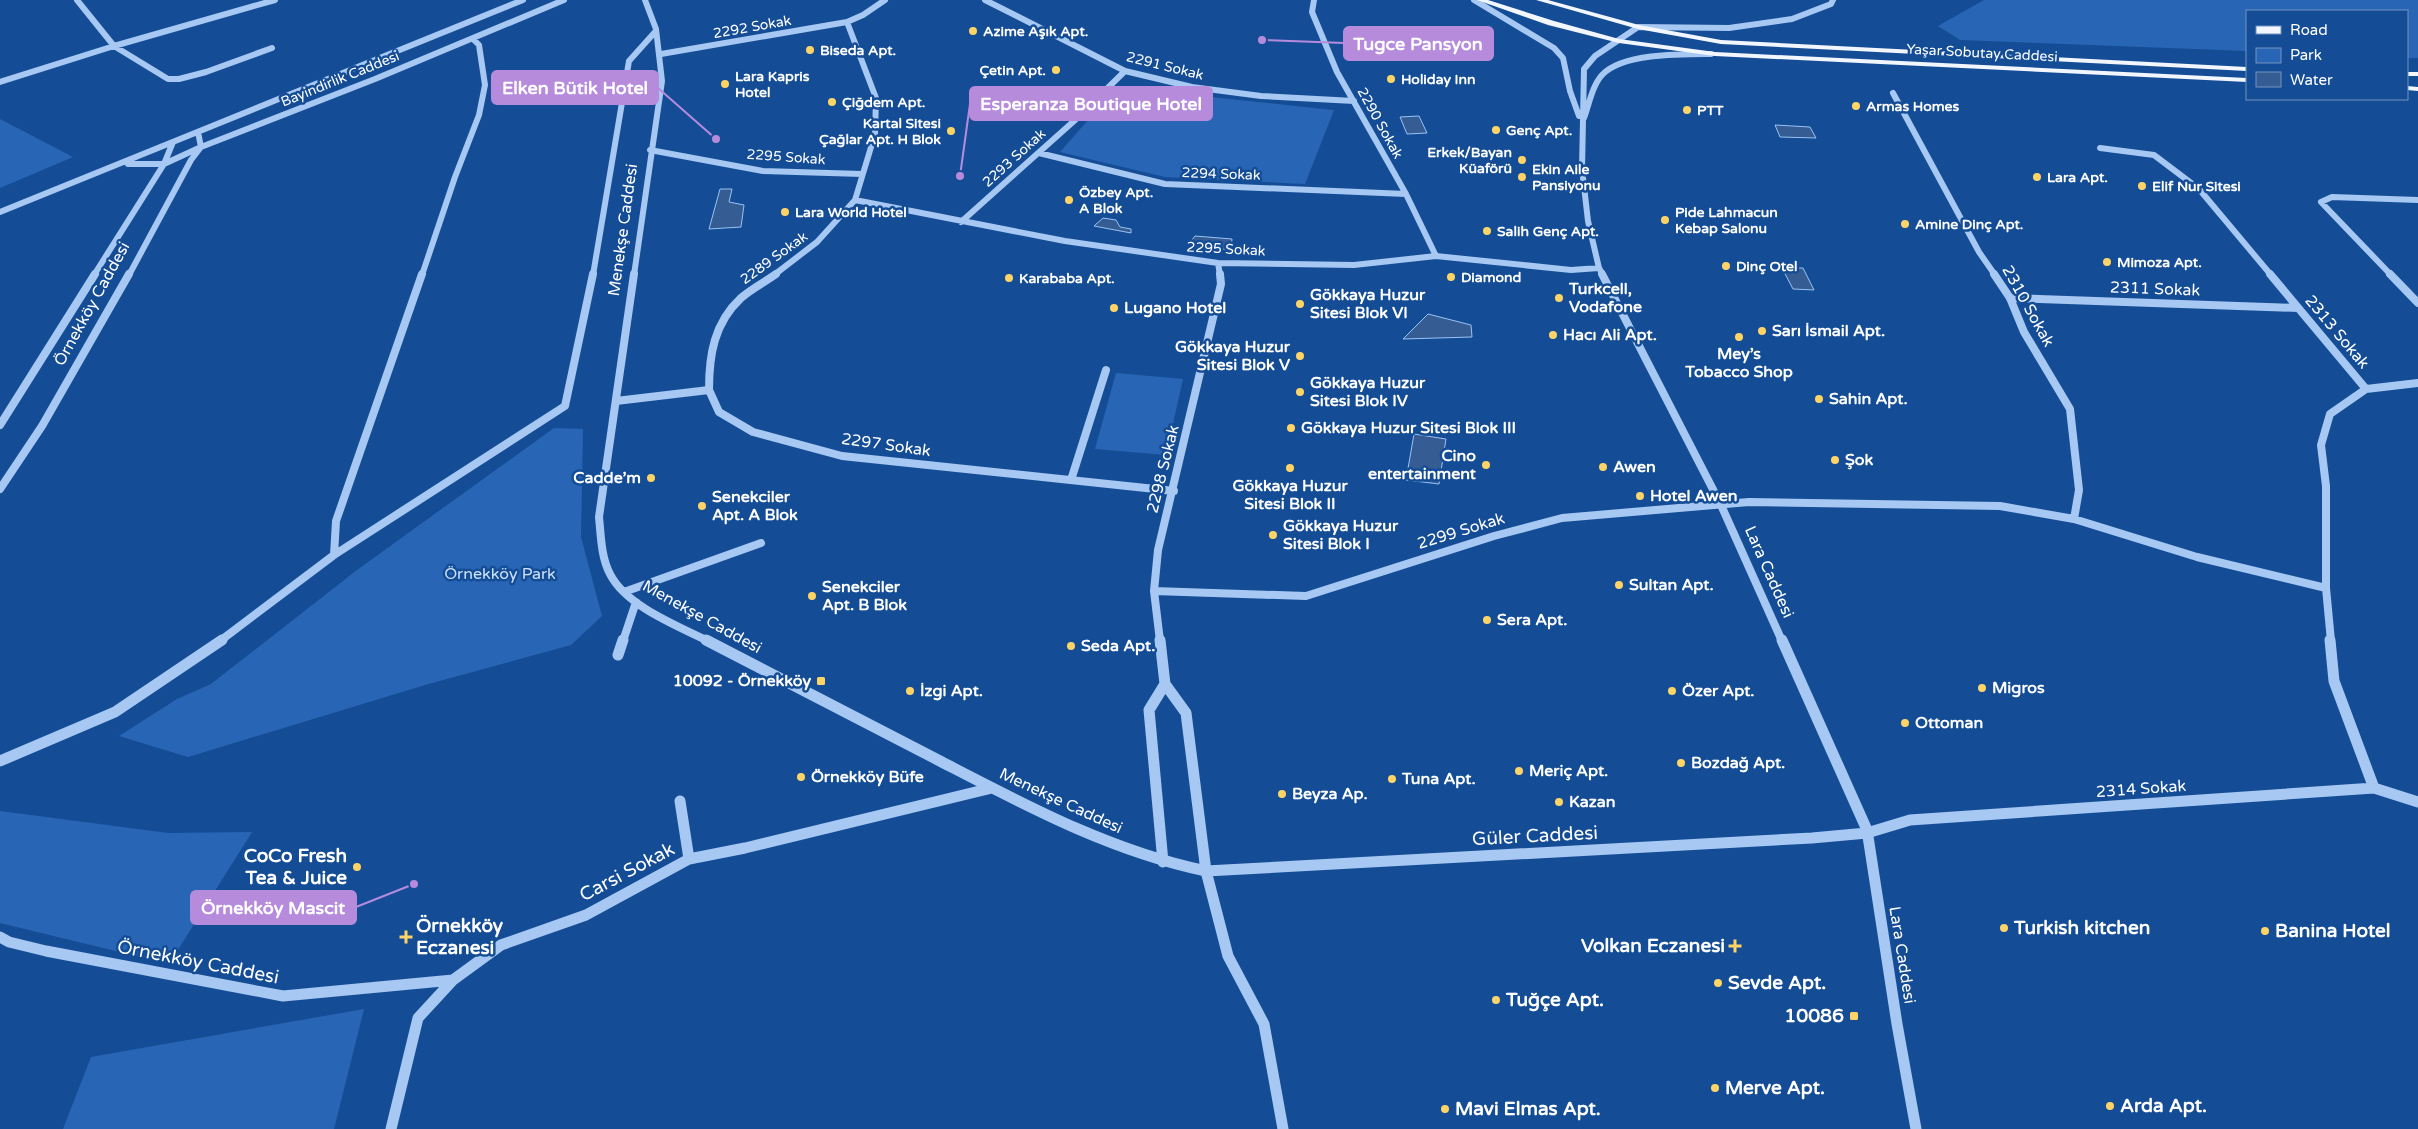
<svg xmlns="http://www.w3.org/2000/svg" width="2418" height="1129" font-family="'Varela Round',sans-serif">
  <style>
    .green { fill: #2866b5 }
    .water { fill: #355d93; stroke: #98c3f5 }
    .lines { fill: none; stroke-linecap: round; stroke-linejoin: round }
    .minor-far2 { stroke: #a6c8f2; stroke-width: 6 }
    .minor-far1 { stroke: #a6c8f2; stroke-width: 8 }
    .minor { stroke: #a6c8f2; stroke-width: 11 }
    .major { fill: #f1f6ff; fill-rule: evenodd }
    .poi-dot { fill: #ffd467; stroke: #144d96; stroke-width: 2 }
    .labels { text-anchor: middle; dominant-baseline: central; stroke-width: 5; stroke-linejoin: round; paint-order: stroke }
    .far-street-label { font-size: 14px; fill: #fff; stroke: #144d96 }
    .far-poi-label { font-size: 14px; font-weight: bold; fill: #fff; stroke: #144d96; text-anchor: start }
    .street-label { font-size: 16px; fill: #fff; stroke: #144d96 }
    .poi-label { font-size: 16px; font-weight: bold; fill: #fff; stroke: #144d96; text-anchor: start }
    .park-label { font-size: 16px; fill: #cde2fc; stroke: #144d96 }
    .near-street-label { font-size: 19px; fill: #fff; stroke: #144d96 }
    .near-poi-label { font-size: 19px; font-weight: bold; fill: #fff; stroke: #144d96; text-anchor: start }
    .leader { fill: none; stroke: #b68bdc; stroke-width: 2 }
    .callout-dot { fill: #b68bdc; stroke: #144d96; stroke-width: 2 }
    .callout { fill: #b68bdc; stroke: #b68bdc; stroke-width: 2 }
    .callout-label { font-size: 18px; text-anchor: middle; font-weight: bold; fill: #fff }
  </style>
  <rect width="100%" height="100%" fill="#144d96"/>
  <path class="green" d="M1984 0H2418V58H2407V11H2247V51L1960 40 1938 26Z
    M1117 87 1333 110H1334L1305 184 1165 177 1060 152Z
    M0 119 73 157 0 188Z
    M1116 373 1183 379 1166 455 1095 449Z
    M554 428 583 429 581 537 602 616 571 645 425 685 188 757 119 736 177 699 211 684 357 570Z
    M0 811 168 833 252 832 169 964 0 923Z
    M364 1009 334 1129H63L91 1057Z"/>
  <path class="water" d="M1419 116 1427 133 1407 134 1400 117Z
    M1775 125 1810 127 1816 138 1780 137Z
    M720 189H732L729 202 744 205 741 227 709 229Z
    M1103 218 1116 220 1120 227 1131 229V233L1094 226Z
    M1195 236 1232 239 1231 250 1188 245Z
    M1782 268H1803L1814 290 1793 289Z
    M1428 314 1471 325 1472 337 1403 339Z
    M1414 434 1446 439 1439 484 1406 480Z"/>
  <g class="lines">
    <path class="minor-far2" d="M77 0 114 46 168 79H179L206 72 272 48
      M985 0 1125 71 1192 87 1261 96 1354 101
      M1314 0 1312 12 1337 72 1406 194 1436 256
      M1474 0 1554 48 1563 58 1570 91 1579 116
      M661 54 847 22
      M0 82 114 46 275 0
      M1893 93 1979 252 1995 275
      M1584 118C1589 105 1592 86 1602 75 1622 53 1683 54 1711 54
      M2100 148 2154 155 2199 189 2271 275
      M650 150 763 171 862 174
      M1039 153 1165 184 1406 194
      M128 164H164L201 147 375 79 564 0
      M855 200 1065 241 1218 263 1354 265 1436 256 1571 270 1599 268
      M0 212 523 0
      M961 222 1074 121 1125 71
      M1218 263 1220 275
      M94 275 164 164 173 142
      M129 275 191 160 201 147 198 132
      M422 275 455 177 479 115 485 85 479 45 473 39
      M593 275 629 61 655 32
      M634 275 662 81 656 29 645 0
      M774 275 817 242 855 200 875 134 876 98 847 22 863 15 885 0
      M1603 275 1599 268 1588 221 1582 169 1584 69 1595 56 1638 27 1729 28 1792 19 1831 4 1833 0
      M2391 275 2321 202 2332 197 2418 200"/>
    <path class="minor-far1" d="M634 274 599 517C601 536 601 557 610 574 626 606 678 626 708 641
      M1602 274 1721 505 1782 641
      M1994 274 2010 298 2024 332 2070 409 2079 490 2074 519
      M2270 274 2366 389
      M2390 274 2418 303
      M2010 298 2298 308
      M709 390C709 355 714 323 741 298 751 289 765 282 776 274
      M616 401 709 390 719 412 753 432 842 456 1174 491
      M0 425 95 274
      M1071 480 1106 370
      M0 489 42 426 129 274
      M334 555 336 521 422 274
      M1154 591 1306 596 1494 536 1562 518 1749 502 2000 506 2074 519 2197 557 2326 588
      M624 592 761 543
      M220 641 334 555 565 406 593 274
      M623 641 636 602
      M1160 641 1154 591 1158 550 1221 284 1220 274
      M2331 641 2326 588V486L2321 445 2330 414 2366 389 2418 383"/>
    <path class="minor" d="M706 640C783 680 860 720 938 760 1025 805 1110 851 1206 871L1812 838 1867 833 1910 820 2374 788 2418 802
      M1160 640 1165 684 1186 713 1206 871 1228 956 1264 1024 1283 1129
      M1782 640 1867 830 1897 1024 1916 1129
      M2330 640 2334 681 2374 788
      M618 655 623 640
      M0 761 115 712 222 640
      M680 801 689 859
      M1163 862 1149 710 1165 684
      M0 937 9 942 46 951 283 996 453 980
      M391 1129 418 1018 453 980 501 945 586 915 689 859 745 848 992 788"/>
    <path class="major" d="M1477 0H1488L1554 21 1619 39 1715 52 2247 78V82L1715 56 1619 43 1548 25Z
      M1536 0H1548L1639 25 1721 40 2247 67V71L1721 44 1638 29Z
      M2407 72H2418V76H2407Z
      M2407 86 2418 87V91L2407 90Z"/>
  </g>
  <g class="poi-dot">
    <circle cx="973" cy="31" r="5"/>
    <circle cx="810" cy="50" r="5"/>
    <circle cx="1056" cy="70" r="5"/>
    <circle cx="1391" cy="79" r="5"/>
    <circle cx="725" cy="84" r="5"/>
    <circle cx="832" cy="102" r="5"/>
    <circle cx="1856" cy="106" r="5"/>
    <circle cx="1687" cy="110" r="5"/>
    <circle cx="1496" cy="130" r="5"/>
    <circle cx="951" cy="131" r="5"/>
    <circle cx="1522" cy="160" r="5"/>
    <circle cx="1522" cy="177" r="5"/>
    <circle cx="2037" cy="177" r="5"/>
    <circle cx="2142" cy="186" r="5"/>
    <circle cx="1069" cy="200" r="5"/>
    <circle cx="785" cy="212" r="5"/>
    <circle cx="1665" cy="220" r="5"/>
    <circle cx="1905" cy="224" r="5"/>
    <circle cx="1487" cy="231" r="5"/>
    <circle cx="2107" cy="262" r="5"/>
    <circle cx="1726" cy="266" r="5"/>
    <circle cx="1451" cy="277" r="5"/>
    <circle cx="1009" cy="278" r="5"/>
    <circle cx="1559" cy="298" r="5"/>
    <circle cx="1300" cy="304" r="5"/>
    <circle cx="1114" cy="308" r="5"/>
    <circle cx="1762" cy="331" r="5"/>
    <circle cx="1553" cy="335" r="5"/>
    <circle cx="1739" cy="337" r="5"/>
    <circle cx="1300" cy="356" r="5"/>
    <circle cx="1300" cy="392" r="5"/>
    <circle cx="1819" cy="399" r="5"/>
    <circle cx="1291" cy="428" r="5"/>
    <circle cx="1835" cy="460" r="5"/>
    <circle cx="1486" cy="465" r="5"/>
    <circle cx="1603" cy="467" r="5"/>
    <circle cx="1290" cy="468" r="5"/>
    <circle cx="651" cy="478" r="5"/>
    <circle cx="1640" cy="496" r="5"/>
    <circle cx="702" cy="506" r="5"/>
    <circle cx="1273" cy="535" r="5"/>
    <circle cx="1619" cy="585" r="5"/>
    <circle cx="812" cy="596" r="5"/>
    <circle cx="1487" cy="620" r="5"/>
    <circle cx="1071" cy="646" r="5"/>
    <rect x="816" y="676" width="10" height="10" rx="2.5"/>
    <circle cx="1982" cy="688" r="5"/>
    <circle cx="910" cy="691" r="5"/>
    <circle cx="1672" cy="691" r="5"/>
    <circle cx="1905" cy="723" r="5"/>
    <circle cx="1681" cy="763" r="5"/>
    <circle cx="1519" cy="771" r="5"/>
    <circle cx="801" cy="777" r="5"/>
    <circle cx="1392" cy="779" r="5"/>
    <circle cx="1282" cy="794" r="5"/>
    <circle cx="1559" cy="802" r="5"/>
    <circle cx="357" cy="867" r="5"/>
    <circle cx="2004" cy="928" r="5"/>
    <circle cx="2265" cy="931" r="5"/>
    <path d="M403.5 929.5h5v5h5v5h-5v5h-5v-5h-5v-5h5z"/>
    <path d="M1732.5 938.5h5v5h5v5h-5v5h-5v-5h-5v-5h5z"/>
    <circle cx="1718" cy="983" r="5"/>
    <circle cx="1496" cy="1000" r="5"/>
    <rect x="1849" y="1011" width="10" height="10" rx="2.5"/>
    <circle cx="1715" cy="1088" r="5"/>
    <circle cx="2110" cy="1106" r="5"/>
    <circle cx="1445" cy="1109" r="5"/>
  </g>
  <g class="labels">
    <g class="far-street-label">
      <text transform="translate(752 27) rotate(-10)">2292 Sokak</text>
      <text transform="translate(1982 53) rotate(3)">Yaşar Sobutay Caddesi</text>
      <text transform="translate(1165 66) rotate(14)">2291 Sokak</text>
      <text transform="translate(340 79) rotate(-22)">Bayindirlik Caddesi</text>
      <text transform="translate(1380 123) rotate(61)">2290 Sokak</text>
      <text transform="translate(786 157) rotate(4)">2295 Sokak</text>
      <text transform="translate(1014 158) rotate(-42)">2293 Sokak</text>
      <text transform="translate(1221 174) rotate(2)">2294 Sokak</text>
      <text transform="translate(1226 249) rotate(3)">2295 Sokak</text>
      <text transform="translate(774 258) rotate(-36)">2289 Sokak</text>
    </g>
    <g class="far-poi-label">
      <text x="983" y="31">Azime Aşık Apt.</text>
      <text x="820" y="50">Biseda Apt.</text>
      <text x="1046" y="70" text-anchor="end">Çetin Apt.</text>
      <text x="735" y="76">Lara Kapris<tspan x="735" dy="16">Hotel</tspan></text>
      <text x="1401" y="79">Holiday Inn</text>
      <text x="842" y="102">Çiğdem Apt.</text>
      <text x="1866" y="106">Armas Homes</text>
      <text x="1697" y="110">PTT</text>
      <text x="941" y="123" text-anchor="end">Kartal Sitesi<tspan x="941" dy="16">Çağlar Apt. H Blok</tspan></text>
      <text x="1506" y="130">Genç Apt.</text>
      <text x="1512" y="152" text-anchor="end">Erkek/Bayan<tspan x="1512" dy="16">Küaförü</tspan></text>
      <text x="1532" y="169">Ekin Aile<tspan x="1532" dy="16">Pansiyonu</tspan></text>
      <text x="2047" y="177">Lara Apt.</text>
      <text x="2152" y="186">Elif Nur Sitesi</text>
      <text x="1079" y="192">Özbey Apt.<tspan x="1079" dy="16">A Blok</tspan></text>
      <text x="795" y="212">Lara World Hotel</text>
      <text x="1675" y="212">Pide Lahmacun<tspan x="1675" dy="16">Kebap Salonu</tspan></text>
      <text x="1915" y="224">Amine Dinç Apt.</text>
      <text x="1497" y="231">Salih Genç Apt.</text>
      <text x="2117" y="262">Mimoza Apt.</text>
      <text x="1736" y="266">Dinç Otel</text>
      <text x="1461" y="277">Diamond</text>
      <text x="1019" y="278">Karababa Apt.</text>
    </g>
    <g class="street-label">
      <text transform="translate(623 230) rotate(-82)">Menekşe Caddesi</text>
      <text transform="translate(2155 289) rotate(2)">2311 Sokak</text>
      <text transform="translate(92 304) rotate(-61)">Örnekköy Caddesi</text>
      <text transform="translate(2028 306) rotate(61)">2310 Sokak</text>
      <text transform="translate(2337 332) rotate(50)">2313 Sokak</text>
      <text transform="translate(886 445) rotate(8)">2297 Sokak</text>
      <text transform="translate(1163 469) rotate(-76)">2298 Sokak</text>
      <text transform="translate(1461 531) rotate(-17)">2299 Sokak</text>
      <text transform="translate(1769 572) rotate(66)">Lara Caddesi</text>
      <text transform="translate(702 617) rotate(29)">Menekşe Caddesi</text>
      <text transform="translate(2141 789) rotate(-4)">2314 Sokak</text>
      <text transform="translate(1061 801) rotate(25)">Menekşe Caddesi</text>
      <text transform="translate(1902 955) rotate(81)">Lara Caddesi</text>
    </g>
    <g class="poi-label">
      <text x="1569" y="289">Turkcell,<tspan x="1569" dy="18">Vodafone</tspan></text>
      <text x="1310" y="295">Gökkaya Huzur<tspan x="1310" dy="18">Sitesi Blok VI</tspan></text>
      <text x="1124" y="308">Lugano Hotel</text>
      <text x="1772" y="331">Sarı İsmail Apt.</text>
      <text x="1563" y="335">Hacı Ali Apt.</text>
      <text x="1290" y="347" text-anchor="end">Gökkaya Huzur<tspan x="1290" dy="18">Sitesi Blok V</tspan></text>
      <text x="1739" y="354" text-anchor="middle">Mey’s<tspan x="1739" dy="18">Tobacco Shop</tspan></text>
      <text x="1310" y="383">Gökkaya Huzur<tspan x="1310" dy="18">Sitesi Blok IV</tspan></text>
      <text x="1829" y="399">Sahin Apt.</text>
      <text x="1301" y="428">Gökkaya Huzur Sitesi Blok III</text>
      <text x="1476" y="456" text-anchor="end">Cino<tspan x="1476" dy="18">entertainment</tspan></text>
      <text x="1845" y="460">Şok</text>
      <text x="1613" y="467">Awen</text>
      <text x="641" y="478" text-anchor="end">Cadde’m</text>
      <text x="1290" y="486" text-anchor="middle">Gökkaya Huzur<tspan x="1290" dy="18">Sitesi Blok II</tspan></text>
      <text x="1650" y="496">Hotel Awen</text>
      <text x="712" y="497">Senekciler<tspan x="712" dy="18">Apt. A Blok</tspan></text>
      <text x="1283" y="526">Gökkaya Huzur<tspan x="1283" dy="18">Sitesi Blok I</tspan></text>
      <text x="1629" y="585">Sultan Apt.</text>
      <text x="822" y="587">Senekciler<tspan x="822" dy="18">Apt. B Blok</tspan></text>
      <text x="1497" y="620">Sera Apt.</text>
      <text x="1081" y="646">Seda Apt.</text>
      <text x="811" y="681" text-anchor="end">10092 - Örnekköy</text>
      <text x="1992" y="688">Migros</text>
      <text x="920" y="691">İzgi Apt.</text>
      <text x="1682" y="691">Özer Apt.</text>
      <text x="1915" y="723">Ottoman</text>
      <text x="1691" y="763">Bozdağ Apt.</text>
      <text x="1529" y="771">Meriç Apt.</text>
      <text x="811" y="777">Örnekköy Büfe</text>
      <text x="1402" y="779">Tuna Apt.</text>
      <text x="1292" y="794">Beyza Ap.</text>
      <text x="1569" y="802">Kazan</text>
    </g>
    <g class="park-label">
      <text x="500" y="574">Örnekköy Park</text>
    </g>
    <g class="near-street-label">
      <text transform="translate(1535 836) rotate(-3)">Güler Caddesi</text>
      <text transform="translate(627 872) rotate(-28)">Carsi Sokak</text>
      <text transform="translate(198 962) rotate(11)">Örnekköy Caddesi</text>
    </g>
    <g class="near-poi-label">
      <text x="347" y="856" text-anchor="end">CoCo Fresh<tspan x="347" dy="22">Tea &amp; Juice</tspan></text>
      <text x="416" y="926">Örnekköy<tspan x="416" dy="22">Eczanesi</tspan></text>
      <text x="2014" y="928">Turkish kitchen</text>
      <text x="2275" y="931">Banina Hotel</text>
      <text x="1725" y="946" text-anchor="end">Volkan Eczanesi</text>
      <text x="1728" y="983">Sevde Apt.</text>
      <text x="1506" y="1000">Tuğçe Apt.</text>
      <text x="1844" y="1016" text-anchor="end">10086</text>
      <text x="1725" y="1088">Merve Apt.</text>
      <text x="2120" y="1106">Arda Apt.</text>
      <text x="1455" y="1109">Mavi Elmas Apt.</text>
    </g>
  </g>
  <path class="leader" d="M1262 40L1344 43M716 139L658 88M960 176L970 104M414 884L356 907"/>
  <g class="callout-dot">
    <circle cx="1262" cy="40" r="5"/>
    <circle cx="716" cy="139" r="5"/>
    <circle cx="960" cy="176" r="5"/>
    <circle cx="414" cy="884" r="5"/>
  </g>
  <g class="callout">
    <rect x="1344" y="27" width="149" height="33" rx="5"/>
    <rect x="492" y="71" width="166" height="33" rx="5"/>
    <rect x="970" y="87" width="242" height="33" rx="5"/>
    <rect x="191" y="891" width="165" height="33" rx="5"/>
  </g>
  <g class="callout-label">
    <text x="1418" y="50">Tugce Pansyon</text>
    <text x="575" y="94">Elken Bütik Hotel</text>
    <text x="1091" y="110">Esperanza Boutique Hotel</text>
    <text x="273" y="914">Örnekköy Mascit</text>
  </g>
  <rect x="2246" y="10" width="162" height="90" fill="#144d96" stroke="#7294c0"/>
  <rect x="2256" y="26" width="25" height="8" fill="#f1f6ff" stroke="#7294c0"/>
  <text x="2290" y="35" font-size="15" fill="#ffffff">Road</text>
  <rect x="2256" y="48" width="25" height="15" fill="#2866b5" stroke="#7294c0"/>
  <text x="2290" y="60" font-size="15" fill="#ffffff">Park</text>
  <rect x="2256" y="72" width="25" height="15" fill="#355d93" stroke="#7294c0"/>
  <text x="2290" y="85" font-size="15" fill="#ffffff">Water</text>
</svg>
